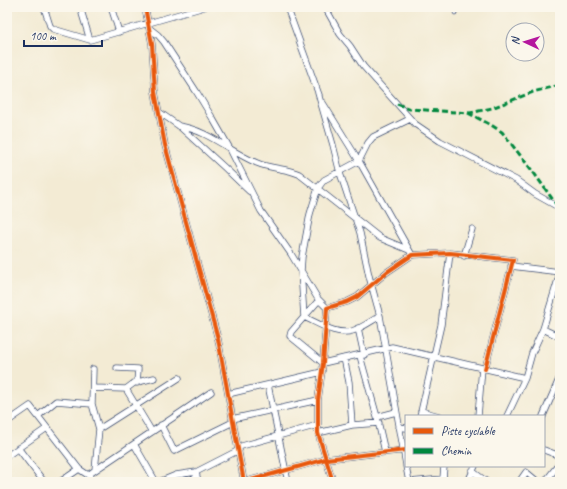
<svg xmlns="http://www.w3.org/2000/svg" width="567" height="489" font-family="Caveat,sans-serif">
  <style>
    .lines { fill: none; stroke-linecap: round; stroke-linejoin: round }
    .lane-casing { stroke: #3b4b70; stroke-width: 4.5 }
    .street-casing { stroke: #3b4b70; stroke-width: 7 }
    .lane { stroke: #fff; stroke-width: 3 }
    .street { stroke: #fff; stroke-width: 5.5 }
    .quiet { stroke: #00873e; stroke-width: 3; stroke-dasharray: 6 3; stroke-linecap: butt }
    .cycleway-casing { stroke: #fbf7ec; stroke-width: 6 }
    .cycleway { stroke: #e8590c; stroke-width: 4 }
  </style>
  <rect width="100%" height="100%" fill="#fbf7ec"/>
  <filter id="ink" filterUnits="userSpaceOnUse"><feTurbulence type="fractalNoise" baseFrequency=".025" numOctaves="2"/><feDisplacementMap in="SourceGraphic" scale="8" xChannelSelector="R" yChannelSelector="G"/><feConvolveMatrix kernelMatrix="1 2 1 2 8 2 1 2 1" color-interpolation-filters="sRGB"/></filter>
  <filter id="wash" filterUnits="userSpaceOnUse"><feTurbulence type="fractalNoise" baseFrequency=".012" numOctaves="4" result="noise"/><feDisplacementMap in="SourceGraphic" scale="16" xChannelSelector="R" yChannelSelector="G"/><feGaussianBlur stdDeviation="0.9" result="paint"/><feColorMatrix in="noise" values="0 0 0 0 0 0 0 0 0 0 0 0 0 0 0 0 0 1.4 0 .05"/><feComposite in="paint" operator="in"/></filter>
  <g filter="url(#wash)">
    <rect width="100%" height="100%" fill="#f3ebd4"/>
  </g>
  <g filter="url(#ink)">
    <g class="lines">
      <g class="lane-casing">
        <path id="lane" d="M455 13 457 7"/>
      </g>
      <g class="street-casing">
        <path id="street" d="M44 7 50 26 53 29 90 40 204 7
          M80 7 90 40
          M111 7 119 32
          M145 7 152 44 155 92 165 145 218 339 244 482 326 459 406 450
          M287 7 319 95
          M325 7 340 34 350 46 363 66 415 124 440 141 516 180 535 194 560 208
          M149 28 158 35 164 42 196 91 213 119 229 147 261 211 291 254 318 299 327 308
          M318 93 333 145 340 173 360 233 369 276 380 316 406 465
          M323 103 359 161 412 255
          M159 112 179 126 225 168 249 191
          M179 126C208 130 230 152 257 163 271 169 286 168 299 174L380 238 409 250
          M464 256 472 229
          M511 266 560 272
          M319 300 291 332 290 336 323 363 392 347 525 378
          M380 316C371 321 362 328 352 331 337 336 318 323 304 317L301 271 302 257 310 214 318 188 324 180 359 161 368 143 373 137 410 119
          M358 328 364 355
          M543 329 560 337
          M360 356 377 417 385 452
          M344 358 349 382 352 425
          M117 368 138 369 137 383
          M93 369 92 404 99 429 95 470
          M268 385 288 482
          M93 388 126 389 134 383 154 378
          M126 389 152 432
          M228 394 322 372
          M421 411 439 416
          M38 416 56 401 92 404
          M420 416 441 325 450 253
          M478 416 482 368
          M507 416 525 378 532 353 543 329 560 273
          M543 416 560 377
          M377 417 396 412
          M232 419 318 400
          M7 422 30 406 79 469 88 475 94 482
          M161 425 174 451 233 422
          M399 427 406 428
          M99 429 179 378
          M318 433 352 425 379 423
          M134 444 156 482
          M238 447 318 425
          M18 448 44 482
          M544 450 560 456
          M7 456 47 428
          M406 466 409 482 443 479 444 466
          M472 471 487 482
          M196 472 198 482
          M88 475 211 392
          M60 482 79 469
          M159 482 176 475 196 472 239 450
          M189 482 197 477
          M333 482 318 433V400L323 363 327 308 347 302 357 297 387 272 412 255 450 253 513 260 485 369
          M468 482 475 466
          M519 482 526 472 538 482
          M545 482 559 464 560 460"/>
      </g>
      <use href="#lane" class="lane"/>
      <use href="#street" class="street"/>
      <path class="quiet" d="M397 104 410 109 470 113 492 108 533 92 560 85
        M468 113 491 125 502 132 534 173 558 207"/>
      <g class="cycleway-casing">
        <path id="cycleway" d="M145 7 152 44 155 92 165 145 218 339 244 482 326 459 406 450
          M333 482 318 433V400L323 363 327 308 347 302 357 297 387 272 412 255 450 253 513 260 485 369"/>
      </g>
      <use href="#cycleway" class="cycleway"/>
    </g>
  </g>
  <rect width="567" height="489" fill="none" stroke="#fbf7ec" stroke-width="24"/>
  <rect x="405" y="415" width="140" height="52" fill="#fbf7ec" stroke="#a1a7b3"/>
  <rect x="413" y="428" width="20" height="6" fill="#e8590c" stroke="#a1a7b3"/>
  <text x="441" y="435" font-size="12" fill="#1b2f5e">Piste cyclable</text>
  <rect x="413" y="448" width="20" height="6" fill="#00873e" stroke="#a1a7b3"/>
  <text x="441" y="455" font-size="12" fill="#1b2f5e">Chemin</text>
  <g transform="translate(525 42) rotate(274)"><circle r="19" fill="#fbf7ec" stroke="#a1a7b3"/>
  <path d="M0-3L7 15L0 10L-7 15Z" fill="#b5179e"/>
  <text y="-6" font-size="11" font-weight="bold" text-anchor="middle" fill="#1b2f5e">N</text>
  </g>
  <path d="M24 40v6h78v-6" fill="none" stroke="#1b2f5e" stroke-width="2"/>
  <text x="30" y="40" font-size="12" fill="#1b2f5e" stroke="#fbf7ec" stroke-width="3" paint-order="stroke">100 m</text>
</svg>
